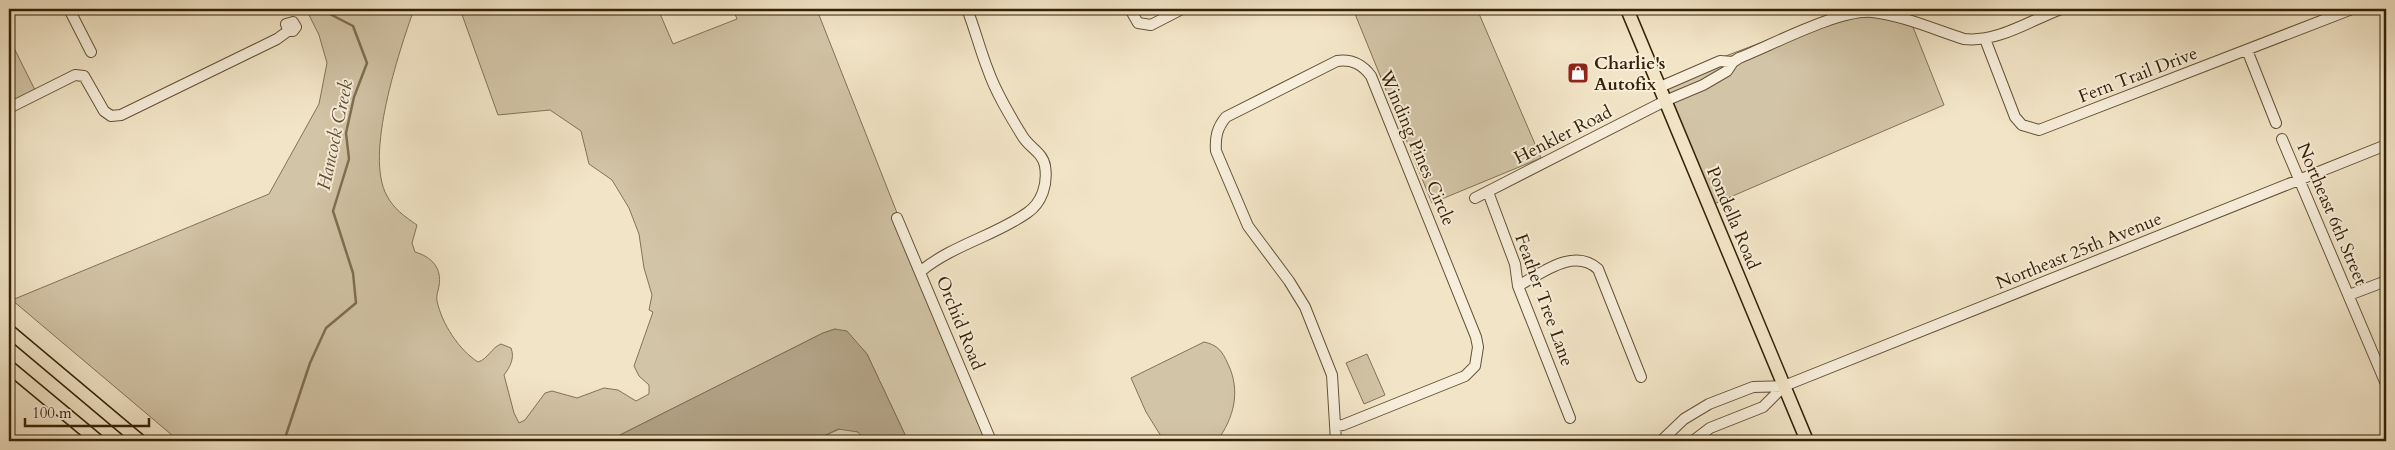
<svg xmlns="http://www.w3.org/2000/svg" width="2395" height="450" font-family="Cardo,serif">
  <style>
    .green { fill: #d2c4a6; stroke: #847256 }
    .water { fill: #b2a285; stroke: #806e52 }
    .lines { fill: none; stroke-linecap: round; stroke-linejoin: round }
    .stream { stroke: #806e52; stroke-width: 2.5 }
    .minor-casing { stroke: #645236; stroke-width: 12 }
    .major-casing { stroke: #352105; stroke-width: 15 }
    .minor { stroke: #f7eedb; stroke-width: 10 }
    .major { stroke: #f2e5c7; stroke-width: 12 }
    .labels { text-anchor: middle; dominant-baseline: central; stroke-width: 4; stroke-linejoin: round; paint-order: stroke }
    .poi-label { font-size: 18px; font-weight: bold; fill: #352105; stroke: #f7eedb; text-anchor: start }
    .street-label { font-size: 18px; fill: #352105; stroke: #f7eedb }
    .water-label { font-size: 19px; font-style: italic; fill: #614e32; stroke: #f7eedb }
  </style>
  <rect width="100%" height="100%" fill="#f2e5c7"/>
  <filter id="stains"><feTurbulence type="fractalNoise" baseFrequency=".004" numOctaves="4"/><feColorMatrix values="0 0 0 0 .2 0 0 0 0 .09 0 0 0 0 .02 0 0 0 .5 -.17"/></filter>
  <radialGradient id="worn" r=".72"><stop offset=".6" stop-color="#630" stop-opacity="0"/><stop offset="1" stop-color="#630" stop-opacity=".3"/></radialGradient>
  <path class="green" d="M306 9H414C399 52 364 155 387 196 394 209 404 216 417 225L412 243 415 252C432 257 442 268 439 286 438 292 436 295 437 301 442 324 459 350 478 362 488 359 491 348 501 344L511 348C515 358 510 367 504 375L514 413 519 423 525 420 545 393 552 391 577 398 604 388 618 390 636 401 649 394V385L639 376 634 366 653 312 649 310 652 295 644 268 639 234 629 208 612 180 589 164 581 131 550 110 498 115 460 9H658L673 44 737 19 733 9H827L819 15 901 223 993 441H908L867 354 860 346 835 329 823 333 608 441H179L12 300 269 194 319 104 327 63 319 35Z
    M1353 9H1477L1541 158 1432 203Z
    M1854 10 1911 22 1944 105 1714 204 1662 80 1813 23Z
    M9 38 35 90 9 103Z
    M1204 342C1218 345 1222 351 1228 364 1241 391 1234 418 1217 441H1164L1146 412 1131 378Z
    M1367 354 1385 395 1364 404 1346 363Z
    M842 428 859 432 864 441H813Z"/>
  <path class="water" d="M835 329 847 331 867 354 908 441H864L858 432 838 429 813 441H608L823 333Z"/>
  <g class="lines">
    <path class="stream" d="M284 441 310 363 326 328 356 303 353 273 333 211 349 159 346 133 354 97 367 63 353 26 324 11V9"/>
    <g class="minor-casing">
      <path id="minor" d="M69 9 91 52
        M1130 9 1138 23 1151 25 1182 9
        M1985 39 2015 117 2022 125 2039 130 2352 9
        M2247 50 2276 123
        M1660 87 1720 61 1733 62
        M9 108 75 75 84 76 104 111 111 116 121 115 277 39 288 31H293L296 27 293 22 286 24 288 31
        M2282 139 2386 384
        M1488 192 1515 264 1518 286 1570 418
        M1475 198 1665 101 1703 85 1727 71 1733 62 1739 58C1772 45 1839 9 1872 12 1901 15 1936 30 1964 39 1997 43 2031 20 2061 9
        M897 218 991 441
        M921 271C953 245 994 236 1027 213 1042 203 1048 184 1045 166 1043 153 1030 148 1023 137 1010 116 996 93 988 70 980 50 975 29 967 9
        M1518 286C1542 273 1574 247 1598 269L1641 377
        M2349 295 2386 281
        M1335 426 1343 425 1465 376 1475 366 1478 347 1476 337 1371 76C1362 64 1352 59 1337 61L1226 117C1217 128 1215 137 1216 151L1248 226 1289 281 1305 307 1332 375 1336 441
        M1661 441 1684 419 1709 404 1753 387 1784 386 2386 145
        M1693 441 1710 428 1763 407 1784 386"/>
    </g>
    <g class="major-casing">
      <path id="major" d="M1627 9 1807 441
        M9 331 140 441
        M9 367 98 441"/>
    </g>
    <use href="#minor" class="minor"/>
    <use href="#major" class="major"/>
  </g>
  <defs>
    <g id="shop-square" transform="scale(1.125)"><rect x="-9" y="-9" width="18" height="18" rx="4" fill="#8f2418" stroke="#f7eedb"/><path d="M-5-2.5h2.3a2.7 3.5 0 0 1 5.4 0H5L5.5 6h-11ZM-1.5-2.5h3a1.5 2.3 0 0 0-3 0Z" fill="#fff"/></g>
  </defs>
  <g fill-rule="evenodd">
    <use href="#shop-square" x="1578" y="73"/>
  </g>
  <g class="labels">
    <g class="poi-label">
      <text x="1594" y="63">Charlie's<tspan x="1594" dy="21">Autofix</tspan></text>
    </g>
    <g class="street-label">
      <text transform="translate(2138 75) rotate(-21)">Fern Trail Drive</text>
      <text transform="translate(1563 135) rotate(-27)">Henkler Road</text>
      <text transform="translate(1417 148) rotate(67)">Winding Pines Circle</text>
      <text transform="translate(2332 214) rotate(67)">Northeast 6th Street</text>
      <text transform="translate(1733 218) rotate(67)">Pondella Road</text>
      <text transform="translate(2079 251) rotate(-22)">Northeast 25th Avenue</text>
      <text transform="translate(1544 300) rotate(70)">Feather Tree Lane</text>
      <text transform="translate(960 323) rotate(68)">Orchid Road</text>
    </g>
    <g class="water-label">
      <text transform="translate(335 135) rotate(-78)">Hancock Creek</text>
    </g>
  </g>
  <rect width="2395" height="450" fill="none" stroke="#f2e5c7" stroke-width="30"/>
  <rect x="10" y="10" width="2375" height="430" fill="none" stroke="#352105" stroke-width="2.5"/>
  <rect x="15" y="15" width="2365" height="420" fill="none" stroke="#352105"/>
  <path d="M25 418v8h124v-8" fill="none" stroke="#352105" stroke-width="2.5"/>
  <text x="32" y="418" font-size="15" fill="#352105" stroke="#f7eedb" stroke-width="4" paint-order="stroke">100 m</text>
  <rect width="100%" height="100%" filter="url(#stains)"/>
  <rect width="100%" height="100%" fill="url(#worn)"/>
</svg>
